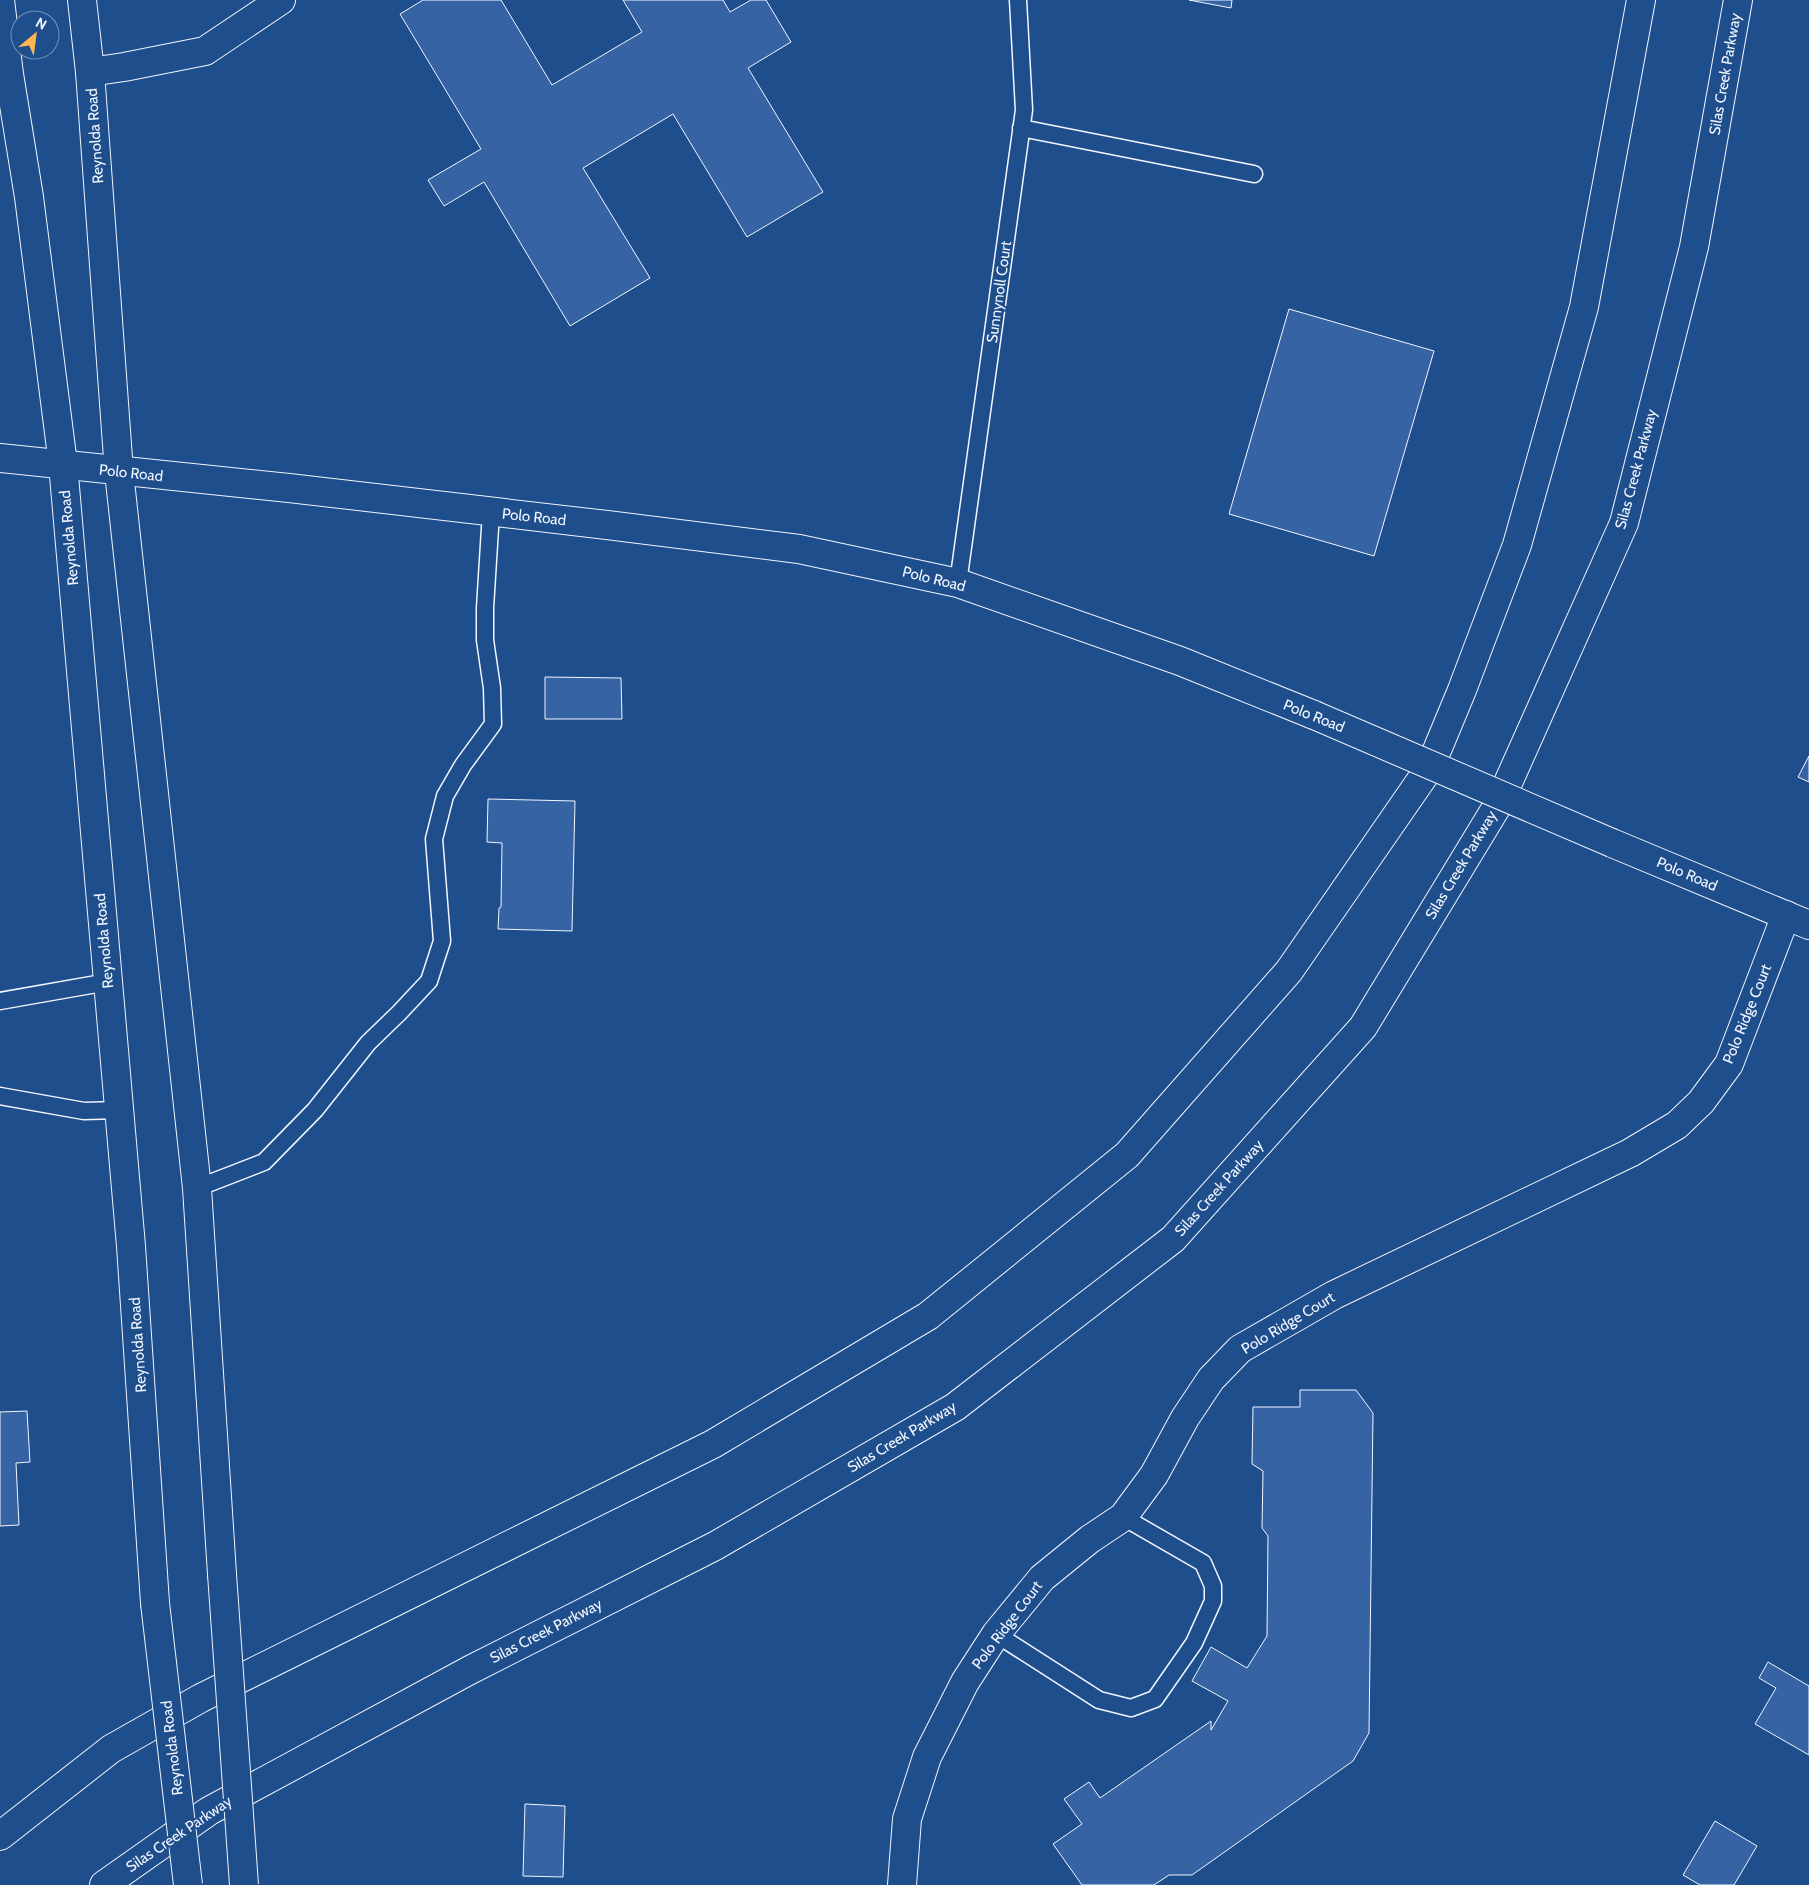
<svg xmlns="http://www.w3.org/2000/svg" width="1809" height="1885" font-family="Cabin,sans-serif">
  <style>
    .building { fill: #3563a3; stroke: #f2f6ff }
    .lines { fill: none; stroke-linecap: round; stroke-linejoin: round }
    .lane-casing { stroke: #f2f6ff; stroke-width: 19 }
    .street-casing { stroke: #f2f6ff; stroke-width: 30 }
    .secondary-casing { stroke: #f2f6ff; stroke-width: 30 }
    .primary-casing { stroke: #f2f6ff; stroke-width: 30 }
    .lane { stroke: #1f4e8c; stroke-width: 16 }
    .street { stroke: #1f4e8c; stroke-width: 28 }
    .secondary { stroke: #1f4e8c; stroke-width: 28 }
    .primary { stroke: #1f4e8c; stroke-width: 28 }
    .secondary-bridge-casing { stroke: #f2f6ff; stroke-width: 30; stroke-linecap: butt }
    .primary-bridge-casing { stroke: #f2f6ff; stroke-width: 30; stroke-linecap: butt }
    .secondary-bridge { stroke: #1f4e8c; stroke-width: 28 }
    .primary-bridge { stroke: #1f4e8c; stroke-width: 28 }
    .labels { text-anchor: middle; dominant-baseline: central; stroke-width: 4; stroke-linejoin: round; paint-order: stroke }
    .street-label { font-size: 15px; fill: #f2f6ff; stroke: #1f4e8c }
  </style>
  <rect width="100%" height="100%" fill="#1f4e8c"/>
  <path class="building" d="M423 0H501L552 85 642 32 623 0H723L730 12 751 0H766L791 42 748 68 823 192 747 237 673 114 583 168 650 278 570 326 484 182 444 206 428 180 481 149 400 14Z
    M1189 0H1232L1231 8Z
    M1289 309 1434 351 1374 556 1229 514Z
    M545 677 621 678 622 719H545Z
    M1809 756V782L1798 777Z
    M488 799 575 801 572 931 498 929 499 908 501 907 502 843 487 842Z
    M1300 1390H1356L1373 1413 1369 1733 1353 1761 1192 1875H1169L1154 1885H1082L1053 1844 1082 1824 1064 1799 1089 1782 1100 1798 1211 1721V1730L1228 1701 1192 1681 1211 1647 1247 1668 1267 1636 1268 1536 1262 1528 1263 1471 1252 1464 1253 1407H1300Z
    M27 1411 30 1462 16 1463 19 1525 0 1526V1412Z
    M1768 1662 1809 1686V1755L1755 1724 1776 1688 1759 1678Z
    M525 1804 565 1806 563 1877 523 1876Z
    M1715 1821 1757 1846 1734 1885H1700L1683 1875Z"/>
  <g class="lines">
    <g class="lane-casing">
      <path id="lane" d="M1021 128 1254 174
        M958 583 1024 110 1018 0
        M0 1001 108 982
        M0 1096 84 1111 119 1110
        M197 1188 264 1162 315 1110 368 1043 399 1013 429 981 442 941 434 839 445 796 463 765 493 724 492 688 485 640V608L491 512
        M996 1634 1099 1700 1131 1708 1155 1699 1194 1643 1213 1601V1586L1203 1563 1123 1517"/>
    </g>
    <g class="street-casing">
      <path id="street" d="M90 72 124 67 205 51 281 0
        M902 1885 907 1819 927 1757 965 1682 996 1634 1042 1578 1090 1539 1123 1517 1154 1475 1185 1418 1211 1379 1240 1349 1334 1295 1630 1153 1677 1125 1701 1102 1729 1064 1786 915"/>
    </g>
    <g class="secondary-casing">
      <path id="secondary" d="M0 458 289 488 607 525 799 549 958 583 1180 661 1314 715
        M1612 843 1809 925"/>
    </g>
    <g class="primary-casing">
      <path id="primary" d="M0 0 9 74 29 197 63 464 131 1246 155 1603
        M82 0 90 72 119 472 197 1188 222 1574
        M0 1836 111 1749 201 1698 713 1444 928 1316 1127 1155 1289 971 1430 767 1462 690 1517 545 1584 307 1641 0
        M104 1885 209 1811 470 1670 715 1546 955 1407 1173 1239 1363 1027 1499 803 1624 523 1694 247 1738 0"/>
    </g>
    <use href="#lane" class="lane"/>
    <use href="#street" class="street"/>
    <use href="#secondary" class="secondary"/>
    <use href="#primary" class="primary"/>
    <g class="secondary-bridge-casing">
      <path id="secondary-bridge" d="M1314 715 1612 843"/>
    </g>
    <g class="primary-bridge-casing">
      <path id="primary-bridge" d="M222 1574 244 1885
        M155 1603 188 1885"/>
    </g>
    <use href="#secondary-bridge" class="secondary-bridge"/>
    <use href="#primary-bridge" class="primary-bridge"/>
  </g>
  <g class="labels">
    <g class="street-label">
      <text transform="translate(1725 74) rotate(-80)">Silas Creek Parkway</text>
      <text transform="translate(95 136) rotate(-94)">Reynolda Road</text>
      <text transform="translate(999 292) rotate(-82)">Sunnynoll Court</text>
      <text transform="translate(1636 469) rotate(-75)">Silas Creek Parkway</text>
      <text transform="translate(131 473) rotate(6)">Polo Road</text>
      <text transform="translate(534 517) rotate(6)">Polo Road</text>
      <text transform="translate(69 538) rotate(-95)">Reynolda Road</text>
      <text transform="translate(934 579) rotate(14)">Polo Road</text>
      <text transform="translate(1314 716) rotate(22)">Polo Road</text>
      <text transform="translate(1461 865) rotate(-59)">Silas Creek Parkway</text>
      <text transform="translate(1687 874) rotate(23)">Polo Road</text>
      <text transform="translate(104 941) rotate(-95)">Reynolda Road</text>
      <text transform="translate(1747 1014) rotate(-68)">Polo Ridge Court</text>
      <text transform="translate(1219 1188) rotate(-48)">Silas Creek Parkway</text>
      <text transform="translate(1288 1323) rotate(-31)">Polo Ridge Court</text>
      <text transform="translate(138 1345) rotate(-94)">Reynolda Road</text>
      <text transform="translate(902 1437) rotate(-31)">Silas Creek Parkway</text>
      <text transform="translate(1007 1625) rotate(-53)">Polo Ridge Court</text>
      <text transform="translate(546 1631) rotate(-27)">Silas Creek Parkway</text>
      <text transform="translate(172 1748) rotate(-97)">Reynolda Road</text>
      <text transform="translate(179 1834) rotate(-34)">Silas Creek Parkway</text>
    </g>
  </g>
  <g transform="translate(35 35) rotate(29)"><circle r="24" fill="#1f4e8c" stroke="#7391ba"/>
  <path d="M0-4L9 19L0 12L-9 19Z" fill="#ffb74d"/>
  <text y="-8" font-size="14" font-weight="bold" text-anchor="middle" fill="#f2f6ff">N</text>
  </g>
</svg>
